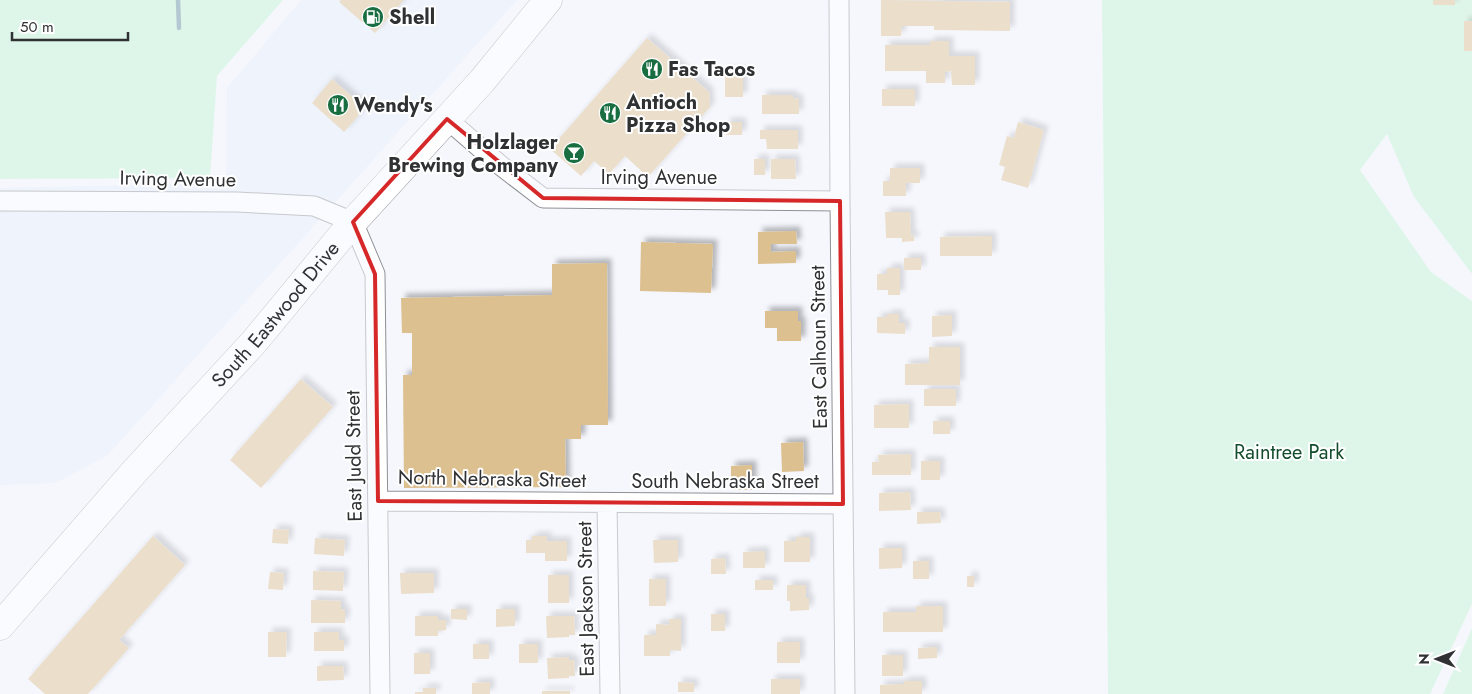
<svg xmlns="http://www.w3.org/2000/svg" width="1472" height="694" font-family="Jost,sans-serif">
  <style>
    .built { fill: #e6edf9 }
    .green { fill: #c2f4d0 }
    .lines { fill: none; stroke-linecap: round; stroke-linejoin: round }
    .stream { stroke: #62909d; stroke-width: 4.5 }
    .building { fill: #ddc090; filter: url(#shadow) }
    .street-casing { stroke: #8e9095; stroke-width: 21 }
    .primary-casing { stroke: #8e9095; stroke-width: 29 }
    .street { stroke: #fff; stroke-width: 19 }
    .primary { stroke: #fff; stroke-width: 28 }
    .marked { fill: none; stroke: #d62828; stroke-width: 4; stroke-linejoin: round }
    .labels { text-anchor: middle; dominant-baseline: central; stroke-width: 4; stroke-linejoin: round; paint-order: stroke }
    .poi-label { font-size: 20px; font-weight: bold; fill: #303133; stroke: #fff; text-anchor: start }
    .street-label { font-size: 20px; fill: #303133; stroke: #fff }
    .park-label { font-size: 20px; fill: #134c2b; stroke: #fff }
  </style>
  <defs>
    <filter id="shadow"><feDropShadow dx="4.5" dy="-4.5" stdDeviation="2.5" flood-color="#0004"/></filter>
  </defs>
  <rect width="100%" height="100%" fill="#f5f7fd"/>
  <path class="built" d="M301 0H517L108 455 56 483 0 485V188L226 183 227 88Z"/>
  <path class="green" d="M0 0H283L217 76 210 178 0 179Z
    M1102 0H1472V274L1414 197 1387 134 1360 170 1431 272 1472 301V604L1430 694H1108Z
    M1472 628V694H1443Z"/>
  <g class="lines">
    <path class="stream" d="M178 0 179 28"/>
  </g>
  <path class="building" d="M341 0H404L375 33 339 2Z
    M881 0 1010 2V31L934 30V26H902L901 36H881Z
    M1433 0H1455V5H1433Z
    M1464 21H1472V51H1464Z
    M647 38 709 92 710 107 648 177 625 156 609 174 594 161 581 176 550 149Z
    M930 41H949V56H975V85H952L951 71 945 72V83H926V71H885V45H930Z
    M725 71H743V97H725Z
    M332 79 365 108 344 132 312 103Z
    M882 89H915V106H882Z
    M762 95H793V98L799 99V114H762Z
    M726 122H742V135H726Z
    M1018 122 1044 130 1028 188 1001 180 1005 167 999 165 1007 136 1014 138Z
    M760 130H798V149H767L766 139H760Z
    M754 159H765V175H754Z
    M771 159H795L796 179H771Z
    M890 168H920V183H906V196H883V181H890Z
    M885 212H910L911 236 914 235V241L902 242V238H886Z
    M796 231 797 244H771V252L796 251V263L758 264V232Z
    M992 236V256H940V237Z
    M641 242 713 244 711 293 640 291Z
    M904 258H921V270H904Z
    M607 263 608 425H581V439H565L566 487 404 488 403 375H412V333H402L401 298 552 295V264Z
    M887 268H900V295H888V290H877V274H887Z
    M765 311H798V321H801V341H777V328H765Z
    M887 314H899V323H905V334L877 333V317H887Z
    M952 315V336L932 337V316Z
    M929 347H960V385H905V364L929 363Z
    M301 379 333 407 261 488 230 460Z
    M924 389H956V406H924Z
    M909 404V428H874V405Z
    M933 421H950V434H933Z
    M803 442 804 471 782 472 781 443Z
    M911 454V475H872V462H879L878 455Z
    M921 461H940V480H921Z
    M752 465V490H731V466Z
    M910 492 911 510 879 511V493Z
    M917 512H940L941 523 917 524Z
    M273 529 289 530 288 544 272 543Z
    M153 536 185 565 119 640 129 648 88 694H45L28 679Z
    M532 536H547V541H567V561H545V553H526V540H532Z
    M796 537H810V562H784V541H796Z
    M315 538 345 540 344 556 314 554Z
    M653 540H678V562L654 563Z
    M879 548H902V568L879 569Z
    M765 551V568H743V552Z
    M725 558 726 574H711V559Z
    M913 561H929V579H913Z
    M313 571 344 572 343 591 313 590Z
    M270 572 284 573 283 590 268 589Z
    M400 573H434V593L401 594Z
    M548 575H569V603H548Z
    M967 576H974V587H967Z
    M649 579H666V606H649Z
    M755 580H773V590H755Z
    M787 585H806V598H809V610L790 611V601H787Z
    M311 600 341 601V609L345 610V623H311Z
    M916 606H943V632H883V612H916Z
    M451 609H467V620L451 619Z
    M496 609H515V626L496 627Z
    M711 614H725V631H711Z
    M415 616H438V620H446V630L438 631V636H415Z
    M546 616H574L575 635H569V637L547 638Z
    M669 619H681V651L670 650V656H644V635H656V624L669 625Z
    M268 632H287L286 657H268Z
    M314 632H339V640H344V651H314Z
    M777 642H800V663H777Z
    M473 644H489V659H473Z
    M519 644H538V663H519Z
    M937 647V658L918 659V648Z
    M414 653H430V674H414Z
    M882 655H903V676H882Z
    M569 657V660H574L575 676H569V678L548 679 547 658Z
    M317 666H343L344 680 317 681Z
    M771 679H800V694H771Z
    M904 681H922V694H880V685L904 684Z
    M490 682V694H472V683Z
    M678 682 694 683V692H678Z
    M423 688H436V694H415V692H423Z
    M542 691H570V694H542Z"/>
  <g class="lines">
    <g class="street-casing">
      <path id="street" d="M839 0 840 201 845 694
        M447 119 500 165 543 198 840 201
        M0 201 237 202 314 206 353 222 375 274 380 694
        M378 501 843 504
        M607 503 610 694"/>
    </g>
    <g class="primary-casing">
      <g id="primary">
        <path id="s1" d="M0 626 135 471 254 342 353 222 482 81 548 0"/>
      </g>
    </g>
    <use href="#street" class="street"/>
    <use href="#primary" class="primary"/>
  </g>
  <path d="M0 0H1472V694H0ZM447 119 543 198 840 201 843 504 378 501 375 274 353 222Z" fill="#f5f7fd" fill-opacity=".55" fill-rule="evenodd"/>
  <path class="marked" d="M447 119 543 198 840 201 843 504 378 501 375 274 353 222Z"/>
  <defs>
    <g id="fuel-disc" transform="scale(1.125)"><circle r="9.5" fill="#186e41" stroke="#fff"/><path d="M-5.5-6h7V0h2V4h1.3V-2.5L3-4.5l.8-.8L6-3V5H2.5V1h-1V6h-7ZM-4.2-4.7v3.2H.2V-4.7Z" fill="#fff"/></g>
    <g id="restaurant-disc" transform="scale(1.125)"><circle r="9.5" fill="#186e41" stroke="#fff"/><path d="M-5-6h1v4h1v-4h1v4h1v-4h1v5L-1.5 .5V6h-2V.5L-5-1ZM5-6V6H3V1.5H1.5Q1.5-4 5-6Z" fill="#fff"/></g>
    <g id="bar-disc" transform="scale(1.125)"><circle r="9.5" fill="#186e41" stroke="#fff"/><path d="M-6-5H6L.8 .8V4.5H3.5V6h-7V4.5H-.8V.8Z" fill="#fff"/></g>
  </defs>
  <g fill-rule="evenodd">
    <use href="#fuel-disc" x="373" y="17"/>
    <use href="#restaurant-disc" x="652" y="69"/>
    <use href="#restaurant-disc" x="338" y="105"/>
    <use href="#restaurant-disc" x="610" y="113"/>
    <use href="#bar-disc" x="574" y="153"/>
  </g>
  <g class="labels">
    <g class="poi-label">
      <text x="389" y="17">Shell</text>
      <text x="668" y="69">Fas Tacos</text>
      <text x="626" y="102">Antioch<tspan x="626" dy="23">Pizza Shop</tspan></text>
      <text x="354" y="105">Wendy's</text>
      <text x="558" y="142" text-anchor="end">Holzlager<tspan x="558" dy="23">Brewing Company</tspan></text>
    </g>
    <g class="street-label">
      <text x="659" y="177">Irving Avenue</text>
      <text transform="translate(178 179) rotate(1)">Irving Avenue</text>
      <text stroke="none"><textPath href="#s1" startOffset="416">South Eastwood Drive</textPath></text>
      <text transform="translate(819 347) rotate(-91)">East Calhoun Street</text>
      <text transform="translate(354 456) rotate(-91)">East Judd Street</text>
      <text transform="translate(492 479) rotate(1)">North Nebraska Street</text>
      <text x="725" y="481">South Nebraska Street</text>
      <text transform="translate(586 599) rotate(-91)">East Jackson Street</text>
    </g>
    <g class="park-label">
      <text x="1289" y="452">Raintree Park</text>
    </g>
  </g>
  <g transform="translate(1437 659) rotate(270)" stroke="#ffffff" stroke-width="4" paint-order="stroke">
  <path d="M0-4L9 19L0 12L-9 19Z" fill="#303133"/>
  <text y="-8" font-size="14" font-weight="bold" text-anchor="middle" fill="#303133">N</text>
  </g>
  <path d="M12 32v8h116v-8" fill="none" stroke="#303133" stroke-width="2.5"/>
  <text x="20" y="32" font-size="15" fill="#303133" stroke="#ffffff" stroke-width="4" paint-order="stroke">50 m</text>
</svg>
